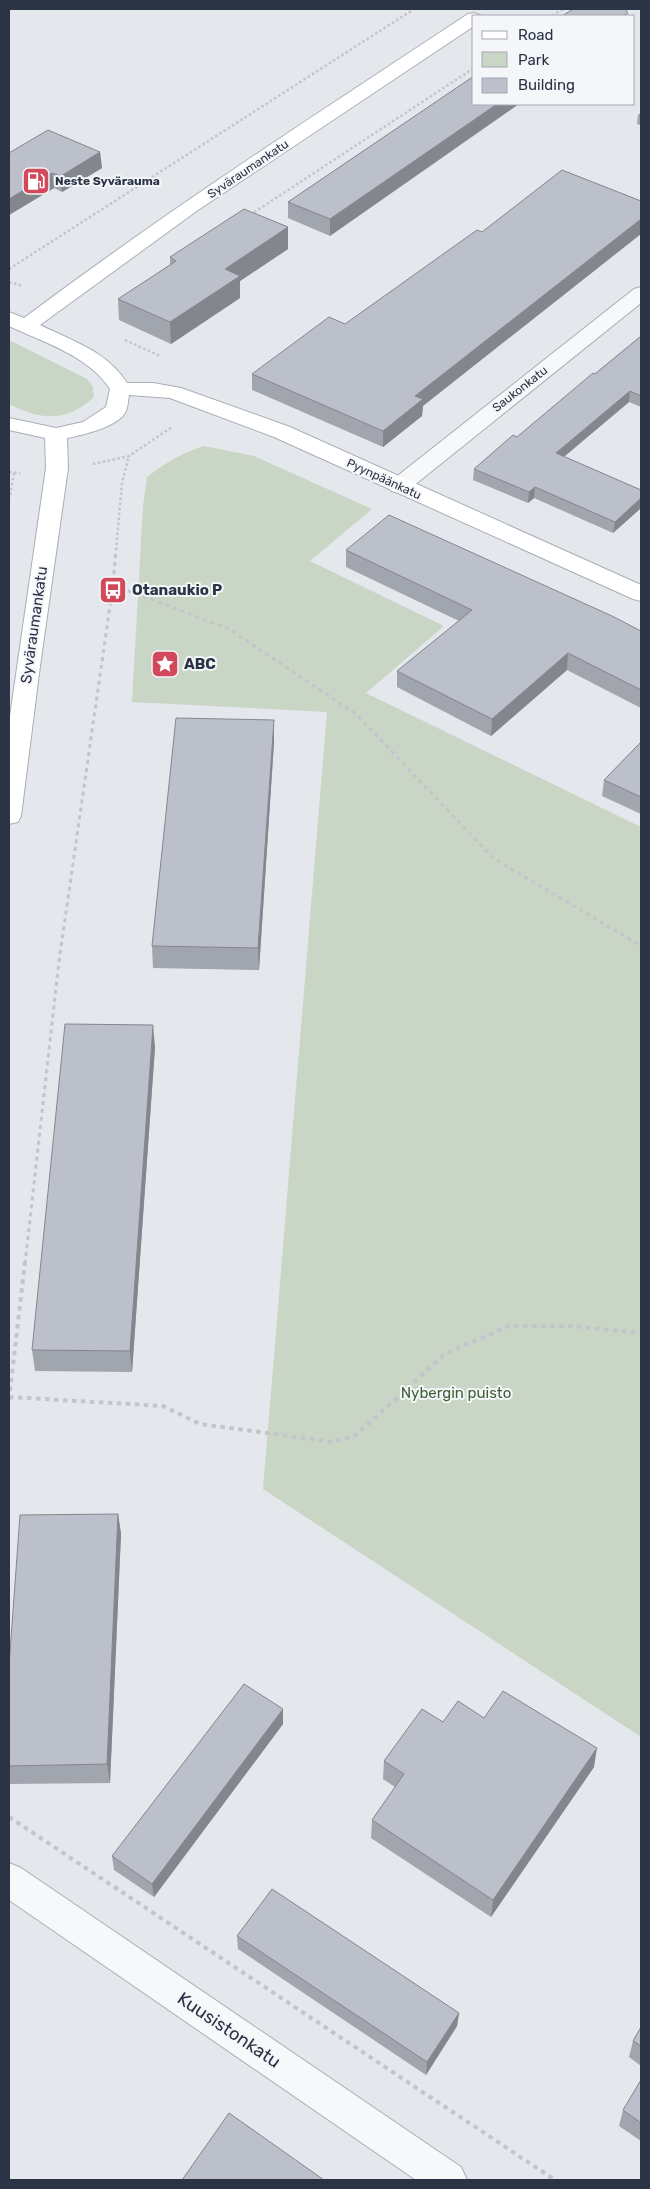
<svg xmlns="http://www.w3.org/2000/svg" width="650" height="2189" font-family="Rubik,sans-serif">
  <style>
    .green { fill: #c9d6c5 }
    .lines { fill: none; stroke-linecap: round; stroke-linejoin: round }
    .street-casing { stroke: #a9aeb7; stroke-width: 2 }
    .secondary-casing { stroke: #a9aeb7; stroke-width: 2 }
    .path-far2 { stroke: #c2c5cb; stroke-width: 2.5; stroke-dasharray: 2.5 2.5; stroke-linecap: butt }
    .path-far1 { stroke: #c2c5cb; stroke-width: 3; stroke-dasharray: 4 4; stroke-linecap: butt }
    .path { stroke: #c2c5cb; stroke-width: 4; stroke-dasharray: 4.5 4.5; stroke-linecap: butt }
    .street { fill: #f7f8fa; fill-rule: evenodd }
    .secondary { fill: #fff; fill-rule: evenodd }
    .wall { fill: #a1a5ae }
    .shaded-wall { fill: #83868d }
    .building { fill: #bbc0ca; stroke: #83868d }
    .labels { text-anchor: middle; dominant-baseline: central; stroke-width: 4; stroke-linejoin: round; paint-order: stroke }
    .far-street-label { font-size: 12px; fill: #2b3445; stroke: #f4f6f9 }
    .far-poi-label { font-size: 12px; font-weight: bold; fill: #2b3445; stroke: #f4f6f9; text-anchor: start }
    .poi-label { font-size: 15px; font-weight: bold; fill: #2b3445; stroke: #f4f6f9; text-anchor: start }
    .street-label { font-size: 15px; fill: #2b3445; stroke: #f4f6f9 }
    .park-label { font-size: 15px; fill: #3f6138; stroke: #f4f6f9 }
    .near-street-label { font-size: 18px; fill: #2b3445; stroke: #f4f6f9 }
  </style>
  <rect width="100%" height="100%" fill="#e4e7ec"/>
  <path class="green" d="M9 340 87 379 93 387 94 397C66 423 41 420 9 404Z
    M204 446 254 456 372 509 310 561 444 626 366 693 641 827V1737L263 1489 327 712 132 702 143 506 147 477C165 463 182 453 204 446Z"/>
  <g class="lines">
    <g class="street-casing">
      <path id="street" d="M641 287V303L407 491 399 493 391 491 388 486 391 481 634 289Z
        M9 1863 21 1868 461 2167 467 2180H416L9 1900Z"/>
    </g>
    <g class="secondary-casing">
      <path id="secondary" d="M474 13 482 16H474V26L198 210 40 325C72 341 107 351 127 383H153L181 388 290 427 641 585V601L633 599 274 437 170 398 129 395C128 400 128 406 126 411 119 427 82 435 67 438L68 468 40 666 21 816 18 822 9 824V723L46 468 45 438 9 430V418L56 428 83 422 106 407 110 389C89 356 43 342 9 326V312L24 318C168 210 318 113 468 14Z"/>
    </g>
    <path class="path-far2" d="M552 16 563 9
      M250 215 474 68
      M9 269 414 9
      M9 282 23 286
      M125 340 160 356
      M93 464 129 456 172 427
      M9 472 20 473
      M9 500 14 473
      M116 550 122 483 129 456"/>
    <path class="path-far1" d="M113 585 229 629 356 714 493 858 641 946
      M25 1264 59 961 113 585 116 549"/>
    <path class="path" d="M9 1397 163 1406 200 1424 334 1442 356 1435 445 1354 509 1326H571L641 1333
      M9 1400 25 1262
      M9 1817 555 2180"/>
    <use href="#street" class="street"/>
    <use href="#secondary" class="secondary"/>
  </g>
  <path class="wall" d="M474 76 330 236 288 218V202Z
    M641 112V125L637 124 638 115Z
    M100 152 102 168 62 192 54 188 9 215V153Z
    M288 227V249L240 281V298L171 344 119 320 118 299 170 265V257Z
    M641 336V407L629 402 564 457 641 490V508L613 533 534 498 528 503 473 480 474 469 517 437Z
    M252 374 423 406 422 416 383 447 252 390Z
    M346 550 641 631V708L567 670 491 736 397 687V671L459 621 346 567Z
    M274 720V742L259 970 153 968 152 946Z
    M641 742V814L602 796 604 780Z
    M155 1047 132 1372 35 1371 32 1350Z
    M118 1514 121 1534 110 1783 9 1784V1666Z
    M283 1709V1724L154 1897 114 1870 112 1856Z
    M484 1718 594 1767 491 1917 371 1838 372 1820 395 1787 383 1779 384 1761 443 1722Z
    M237 1936 459 2013 457 2026 426 2075 238 1949Z
    M641 2027V2066L629 2057 633 2041Z
    M641 2080V2141L619 2126 623 2110Z"/>
  <path class="shaded-wall" d="M497 104H519L330 236V219Z
    M100 152 102 168 62 192 61 176Z
    M52 173 54 188 9 215V199Z
    M641 219V234L423 406 422 416 383 447V431L415 396Z
    M288 227V249L240 281V298L171 344 170 322 225 269Z
    M630 391 629 402 555 464 556 453Z
    M535 487 534 498 528 503 529 492Z
    M641 498V508L613 533 615 522Z
    M568 653 567 670 491 736 492 719Z
    M274 720V742L259 970 258 948Z
    M153 1025 155 1047 132 1372 130 1351Z
    M118 1514 121 1534 110 1783 107 1764Z
    M283 1709V1724L154 1897 152 1884Z
    M597 1748 594 1767 491 1917 493 1900Z
    M459 2013 457 2026 426 2075 427 2062Z"/>
  <path class="building" d="M573 9H625L628 13 623 16H562Z
    M474 76V104H497L330 219 288 202Z
    M48 130 100 152 61 176 52 173 9 199V153Z
    M562 170 641 201V219L415 396 423 399 383 431 252 374 329 317 345 324 477 230 482 232Z
    M244 209 288 227 225 269 240 276 170 322 118 299 176 261 170 257Z
    M641 336V396L630 391 556 453 641 490V498L615 522 535 487 529 492 474 469 513 435 517 437 593 373 595 374Z
    M389 515 612 616 641 631V690L568 653 492 719 397 671 472 610 346 550Z
    M176 718 274 720 258 948 152 946Z
    M641 742V797L604 780Z
    M65 1024 153 1025 130 1351 32 1350Z
    M118 1514 107 1764 9 1766V1666L20 1515Z
    M244 1684 283 1709 152 1884 112 1856Z
    M503 1691 597 1748 493 1900 372 1820 404 1774 384 1761 422 1709 443 1722 458 1701 484 1718Z
    M272 1889 459 2013 427 2062 237 1936Z
    M641 2027V2046L633 2041Z
    M641 2080V2123L623 2110Z
    M229 2113 324 2180H182Z"/>
  <defs>
    <g id="fuel-square" transform="scale(1.4375)"><rect x="-9" y="-9" width="18" height="18" rx="4" fill="#d1495b" stroke="#f4f6f9"/><path d="M-5.5-6h7V0h2V4h1.3V-2.5L3-4.5l.8-.8L6-3V5H2.5V1h-1V6h-7ZM-4.2-4.7v3.2H.2V-4.7Z" fill="#fff"/></g>
    <g id="bus-square" transform="scale(1.4375)"><rect x="-9" y="-9" width="18" height="18" rx="4" fill="#d1495b" stroke="#f4f6f9"/><path d="M-5-6H5V4H4V6H2V4H-2V6H-4V4H-5ZM-3.5-4V0h7V-4ZM-3.5 1.2v1.5H-2V1.2ZM2 1.2v1.5H3.5V1.2Z" fill="#fff"/></g>
    <g id="sight-square" transform="scale(1.4375)"><rect x="-9" y="-9" width="18" height="18" rx="4" fill="#d1495b" stroke="#f4f6f9"/><path d="M0-6L1.8-2.2L6-1.7L2.9 1.2L3.7 5.4L0 3.3L-3.7 5.4L-2.9 1.2L-6-1.7L-1.8-2.2Z" fill="#fff"/></g>
  </defs>
  <g fill-rule="evenodd">
    <use href="#fuel-square" x="36" y="181"/>
    <use href="#bus-square" x="113" y="590"/>
    <use href="#sight-square" x="165" y="664"/>
  </g>
  <g class="labels">
    <g class="far-street-label">
      <text transform="translate(248 169) rotate(-34)">Syväraumankatu</text>
      <text transform="translate(520 389) rotate(-38)">Saukonkatu</text>
      <text transform="translate(384 479) rotate(25)">Pyynpäänkatu</text>
    </g>
    <g class="far-poi-label">
      <text x="55" y="181">Neste Syvärauma</text>
    </g>
    <g class="poi-label">
      <text x="132" y="590">Otanaukio P</text>
      <text x="184" y="664">ABC</text>
    </g>
    <g class="street-label">
      <text transform="translate(34 625) rotate(-82)">Syväraumankatu</text>
    </g>
    <g class="park-label">
      <text x="456" y="1393">Nybergin puisto</text>
    </g>
    <g class="near-street-label">
      <text transform="translate(229 2030) rotate(34)">Kuusistonkatu</text>
    </g>
  </g>
  <rect width="650" height="2189" fill="none" stroke="#2b3445" stroke-width="20"/>
  <rect x="472" y="15" width="162" height="90" fill="#f4f6f9" stroke="#a4a8b1"/>
  <rect x="482" y="31" width="25" height="8" fill="#ffffff" stroke="#a4a8b1"/>
  <text x="518" y="40" font-size="15" fill="#2b3445">Road</text>
  <rect x="482" y="52" width="25" height="15" fill="#c9d6c5" stroke="#a4a8b1"/>
  <text x="518" y="65" font-size="15" fill="#2b3445">Park</text>
  <rect x="482" y="78" width="25" height="15" fill="#bbc0ca" stroke="#a4a8b1"/>
  <text x="518" y="90" font-size="15" fill="#2b3445">Building</text>
</svg>
